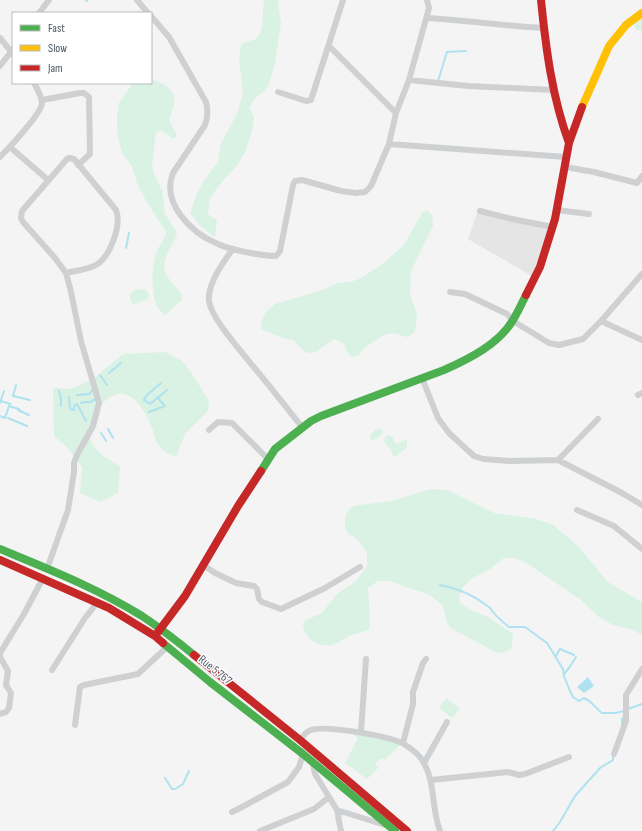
<svg xmlns="http://www.w3.org/2000/svg" width="642" height="831" font-family="'Sofia Sans Condensed',sans-serif">
  <style>
    .education { fill: #e6e5e6 }
    .green { fill: #d9f2e3 }
    .water { fill: #aee2f0 }
    .lines { fill: none; stroke-linecap: round; stroke-linejoin: round }
    .stream { stroke: #aee2f0; stroke-width: 2 }
    .street { stroke: #ced0d2; stroke-width: 6 }
    .fast { stroke: #4caf50; stroke-width: 8 }
    .slow { stroke: #ffc107; stroke-width: 8 }
    .jam { stroke: #c62828; stroke-width: 8 }
    .labels { text-anchor: middle; dominant-baseline: central; stroke-width: 3; stroke-linejoin: round; paint-order: stroke }
    .street-label { font-size: 12px; fill: #4a5661; stroke: #fff }
  </style>
  <rect width="100%" height="100%" fill="#f4f4f4"/>
  <path class="education" d="M478 210 548 228 538 265 532 276 468 239Z"/>
  <path class="green" d="M264 0H279L278 5 281 23 275 64 270 81 265 91 256 97 249 107 254 117 252 131 245 152 238 164 221 183 210 198 208 214 217 220 215 237 200 226 190 213 197 194 205 179 218 162 221 143 237 114 243 93 239 60 241 44 256 39 262 29Z
    M642 16V31L636 30 634 26 635 22Z
    M151 80C156 80 159 82 163 84 180 94 174 105 169 120L177 135 174 139 161 130 156 133 152 164 154 175 162 190 165 214 175 229 177 235C161 265 157 268 182 294V300L165 315C162 312 158 309 157 306 151 293 151 264 157 251 160 244 165 240 166 232L145 199 137 183 132 166 122 153 117 132V115L119 103 133 83H151Z
    M427 210 432 215 433 226 411 271 410 294 417 315 415 331 411 335 406 337 395 333 384 335 365 347 358 356 352 357 348 353 343 343 334 339 316 352 311 353 305 352 293 340 282 338 261 329V323L266 312 275 304 322 290 338 283 351 282 361 278 381 265 404 245 422 213Z
    M144 289 148 292 149 296 148 299 140 302 133 305 130 299 131 293 135 290Z
    M165 352 181 360 191 372 209 401 208 411 185 434 176 457C169 454 160 450 157 442 154 438 154 432 152 428 147 415 138 397 124 394 104 390 83 426 92 443 98 454 109 460 120 466L118 493 100 502 80 493 82 467 68 448 54 436 53 388 71 389 93 379 123 354Z
    M381 428 383 431C381 436 377 440 371 440L370 435 375 430Z
    M387 435 393 437 394 441 397 444 407 439V447C404 451 400 452 397 456H393L391 450 384 441 385 438Z
    M430 489 447 490 494 513 536 519 553 525 578 546 608 582 642 602V635L634 630 613 625 599 617 581 600 525 562 515 558H504L490 569 471 579 463 587 459 597 460 603 469 609 490 618 513 634 512 646 509 650 500 653 495 652 451 628 447 623 443 606 430 595 389 581H378L368 588 370 623 369 629C363 633 357 633 351 635 345 638 338 643 332 645 318 648 304 638 303 624L306 620 322 613 337 594 356 581 367 566V554L364 548 357 539 348 533 345 528V517L348 511 353 506 392 501Z
    M446 698 460 709 452 718 439 708Z
    M356 731H368L400 745 386 759H380L375 764 378 768 367 779 345 763 358 738 354 735Z"/>
  <path class="water" d="M588 677 594 686 584 693 577 687Z"/>
  <g class="lines">
    <path class="stream" d="M86 0 87 1
      M438 81 447 52 466 51
      M126 248 129 233
      M109 373 121 363
      M100 375 107 385
      M161 383 146 396 144 400 150 404 167 390
      M16 385 13 396 30 400
      M59 391 61 399V406
      M77 395 89 394 93 390
      M69 397 70 408
      M1 401 10 404
      M0 403 4 391
      M81 403 85 402H90L96 399
      M70 409 74 410V406L77 404 86 421
      M18 410 29 415
      M149 412 165 406 157 397
      M0 416 5 418 9 406 19 409
      M8 418 27 426
      M108 429 113 438
      M101 433 106 441
      M440 585C457 588 475 596 489 607 493 611 489 607 493 612 497 617 504 623 509 627H525L547 643 563 669 564 676 570 691 573 697 579 701 584 698C592 701 595 708 602 713H616L624 711
      M556 656 560 649 574 655
      M564 674 569 668 576 657
      M628 709 642 704
      M622 718V724
      M165 778 172 789H175L183 784 189 771
      M553 831 560 822 575 796 600 768 613 760V755"/>
    <path class="street" d="M137 0 148 13
      M39 13 49 0
      M151 16 169 37 206 102C208 110 208 117 205 125L173 173C161 203 191 233 218 244 230 250 263 256 276 256L280 251 293 185 295 181 302 180 341 191 356 193 365 192 371 186 389 144 396 113 409 80 429 8 427 0
      M427 18C466 20 504 26 544 28
      M0 38 13 54
      M329 46 396 113
      M0 66 13 49
      M409 80 468 86 554 90
      M278 92 306 101 311 100 343 0
      M42 100 80 93H84L89 97 90 154 78 165
      M389 144 566 157
      M10 147 48 180
      M0 157C8 149 42 113 42 103 42 96 37 89 34 83
      M565 167 594 172 637 183 642 176
      M557 210 589 214
      M480 211 512 219 553 227
      M233 249C223 262 207 284 209 301 211 318 241 351 252 365 269 385 285 406 302 427
      M450 292 465 294 507 314 513 321 549 343 559 345 583 339 601 321 642 274
      M601 321 642 340
      M422 378 438 418 449 433 474 456 483 459 510 461 558 460 622 493 642 505
      M638 395 642 393
      M209 430 218 422 232 423 268 459
      M558 460 598 419
      M577 510 614 526 642 549
      M203 565 215 573 236 583 254 586 257 589 259 599 262 602 281 609 325 588 360 567
      M47 569 68 510 74 472V463L77 455 93 426 99 403 81 341 71 292 66 273 55 258 23 222 21 218 22 211 67 159 69 158 74 159 116 210C122 225 110 257 96 265 90 269 74 271 66 273
      M52 670 85 618 97 603
      M0 714 6 712 9 708 11 693 6 685 8 671 0 657V653L24 614 43 578
      M75 725 80 687 84 685 138 674 167 647
      M361 732 366 659
      M300 740C303 736 305 732 311 730 326 725 390 736 404 744 410 748 419 754 422 760 436 781 431 808 440 831
      M403 743 413 704V692L423 663 426 659
      M614 754 626 721V695L642 669
      M424 763 447 722
      M313 764 315 774 337 810 341 831
      M431 780 508 772 519 775 525 774 569 757
      M337 810 385 825
      M232 812 242 807 288 782 299 767 303 754
      M260 831 314 809 329 797"/>
    <path class="fast" d="M261 471 275 449 311 421 321 416 444 370C469 359 499 344 513 320 518 312 522 303 526 295
      M0 549C48 569 97 588 142 616 160 628 177 641 194 655
      M163 643 210 682 303 754 395 831"/>
    <path class="slow" d="M582 107 609 46 626 25 642 13"/>
    <path class="jam" d="M541 0C546 49 552 97 569 143
      M526 295 540 267 555 219 569 143 582 107
      M0 560 109 608 155 636 163 643
      M158 632 185 596 238 506 261 471
      M194 655 300 740 407 831"/>
  </g>
  <g class="labels">
    <g class="street-label">
      <text transform="translate(215 670) rotate(39)">Rue 5.767</text>
    </g>
  </g>
  <rect x="12" y="12" width="140" height="72" fill="#ffffff" stroke="#b7bbc0"/>
  <rect x="20" y="25" width="20" height="6" fill="#4caf50" stroke="#b7bbc0"/>
  <text x="48" y="32" font-size="12" fill="#4a5661">Fast</text>
  <rect x="20" y="45" width="20" height="6" fill="#ffc107" stroke="#b7bbc0"/>
  <text x="48" y="52" font-size="12" fill="#4a5661">Slow</text>
  <rect x="20" y="65" width="20" height="6" fill="#c62828" stroke="#b7bbc0"/>
  <text x="48" y="72" font-size="12" fill="#4a5661">Jam</text>
</svg>
